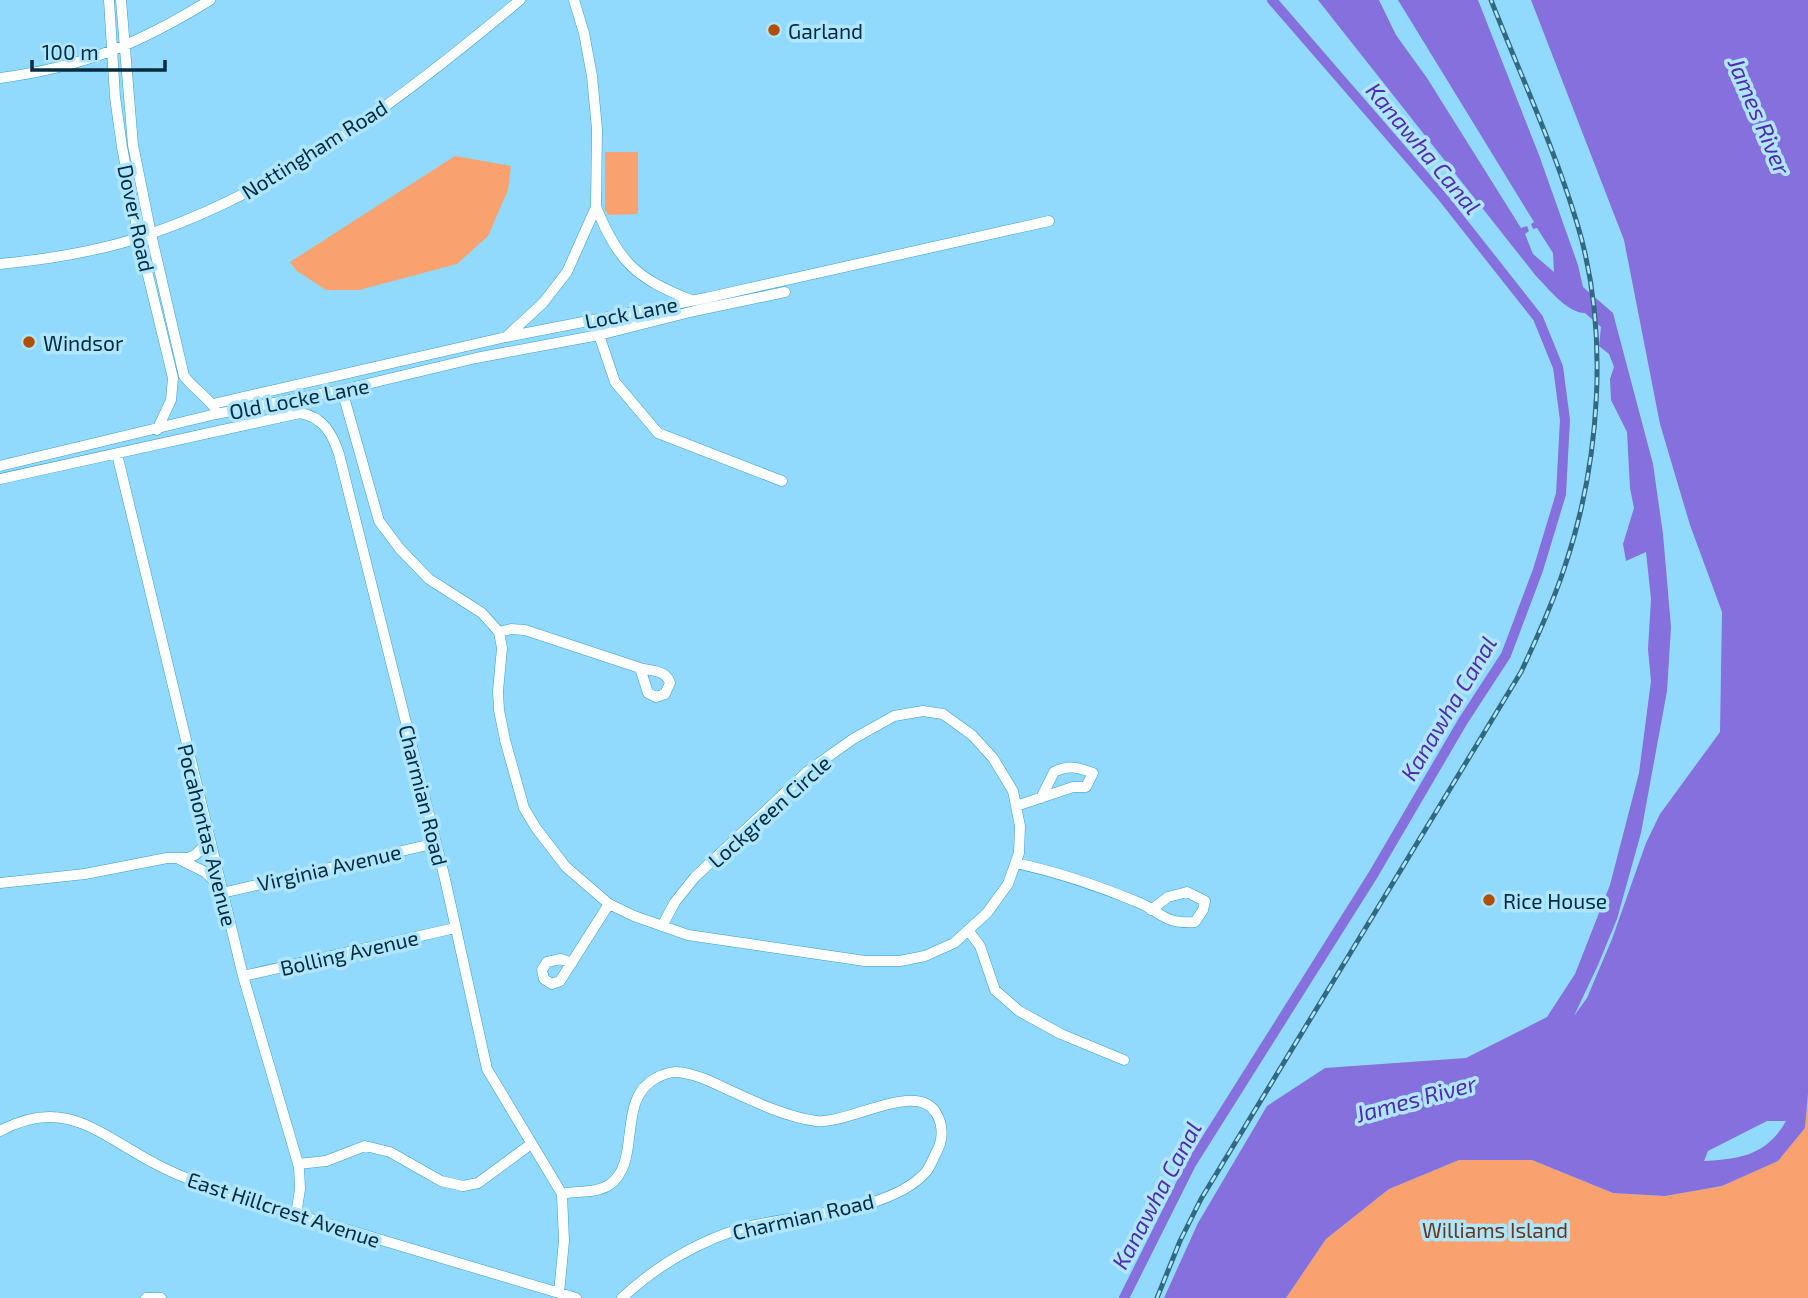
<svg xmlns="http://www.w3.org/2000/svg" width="1808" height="1298" font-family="'Exo 2',sans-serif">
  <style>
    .green { fill: #f9a16f }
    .water { fill: #8570de; fill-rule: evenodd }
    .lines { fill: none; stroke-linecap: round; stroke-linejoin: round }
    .canal { stroke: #8570de; stroke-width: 10 }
    .minor-casing { stroke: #3b9fc9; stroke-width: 11 }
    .minor { stroke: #fff; stroke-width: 10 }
    .rail-casing { stroke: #336980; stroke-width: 5 }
    .rail { stroke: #afe5ff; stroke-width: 2.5; stroke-dasharray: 8; stroke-linecap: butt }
    .poi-dot { fill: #af5001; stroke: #afe5ff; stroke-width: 2.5 }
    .labels { text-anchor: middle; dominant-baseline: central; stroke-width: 7; stroke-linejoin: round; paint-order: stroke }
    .poi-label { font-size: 21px; fill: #002c3d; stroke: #afe5ff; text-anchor: start }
    .street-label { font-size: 21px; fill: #002c3d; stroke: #afe5ff }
    .park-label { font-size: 21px; fill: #66391e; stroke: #afe5ff }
    .water-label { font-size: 23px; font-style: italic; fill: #532bad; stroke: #afe5ff }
  </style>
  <rect width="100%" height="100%" fill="#91dafd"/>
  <path class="green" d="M605 152H638V214L609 215 605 210Z
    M455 156 511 166 508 190 488 236 457 264 359 290H326L297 271 290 262Z
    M1808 1093V1298H1286L1326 1239 1389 1189 1459 1160H1532L1613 1193 1665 1196 1722 1186 1778 1161 1805 1128Z"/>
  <path class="water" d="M1318 0H1379L1396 35 1427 78 1521 228 1527 226 1529 231 1525 234 1533 254 1554 272 1553 253 1537 228 1533 229 1531 224 1534 222 1398 0H1478L1539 155 1578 265 1583 287 1613 313 1653 464 1663 534 1671 627 1667 691 1641 833 1617 919 1598 965 1574 1016 1587 998 1612 939 1646 843 1660 814 1720 732 1722 612 1690 525 1660 424 1624 240 1531 0H1808V1093L1805 1128 1778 1161 1722 1186 1665 1196 1613 1193 1532 1160H1459L1389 1189 1326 1239 1286 1298H1164L1198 1223 1267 1106 1325 1068 1466 1058 1547 1017 1575 974 1610 885 1639 773 1651 681 1648 649 1651 599 1646 552 1626 561 1623 544 1634 508 1630 488 1627 432 1611 400 1610 379 1614 367 1609 354 1599 346 1601 327 1585 313C1567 313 1548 288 1536 276ZM1767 1121H1786C1767 1155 1740 1159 1704 1161L1708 1151Z"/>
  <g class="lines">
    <path class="canal" d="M1124 1298 1191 1164 1373 875 1463 721 1506 655 1538 570 1561 494 1565 420 1558 367 1538 318 1441 195 1272 0"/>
    <g class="minor-casing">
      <path id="minor" d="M109 0 115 97 122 147 139 238 173 378 171 400 157 430
        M121 0 133 145 151 234 184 376C193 388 206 396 214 407
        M0 78C83 67 139 44 210 0
        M596 207C619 263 636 278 691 300
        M0 264C51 259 102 251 150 234 289 186 409 93 520 0
        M599 335 615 382 658 433 782 481
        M506 337 543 303 567 272 596 207 597 129 592 76 584 33 574 0
        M342 390 379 521 400 549 429 579 482 613 499 632 502 648 498 691 499 710 505 740 524 808 536 828 566 867 609 904 634 916 688 935 865 961H900L925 956 954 943 987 913 1008 884 1019 853 1020 826 1013 791 993 758 972 735 943 714 923 711 894 716 853 739 808 771 695 877 675 902 662 926
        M213 404 506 337 706 298 1049 221
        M117 454 243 976 299 1167 300 1189 296 1215
        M0 466 216 414 342 390 476 358 599 335 694 311 785 292
        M0 479 300 413C323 417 332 433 339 454L445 879 487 1069 562 1194 564 1241 559 1293
        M499 632 511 629 525 630 640 668C652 671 666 670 670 683L665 694 656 697 648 693 640 668
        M1016 806 1073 787H1086L1093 773C1078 767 1068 765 1054 772L1041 798
        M179 859 205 872 219 885
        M1016 863C1057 872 1096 885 1135 901 1162 911 1161 924 1195 922L1203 910 1205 901 1187 892 1168 897 1151 910
        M0 883 85 874 167 858H188L195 855 209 841
        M222 893 436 843
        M968 930 980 946 995 990 1019 1011 1061 1034 1124 1060
        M572 963 561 959 547 962 542 970 544 979 552 984 560 981 609 904
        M243 976 455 928
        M0 1131C65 1096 99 1134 154 1163 179 1177 207 1186 234 1196L576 1298
        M298 1164 326 1161 365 1146 390 1152 441 1181 463 1186 478 1183 531 1144
        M562 1194C577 1190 595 1194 609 1185 643 1162 615 1100 656 1078 662 1075 669 1072 676 1072 695 1073 714 1083 731 1091 757 1103 787 1117 816 1121 847 1125 917 1080 936 1113 944 1126 943 1141 936 1153 933 1159 930 1167 926 1172 886 1216 789 1213 736 1230 694 1244 654 1268 622 1298
        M146 1298H161"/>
    </g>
    <use href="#minor" class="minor"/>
    <g class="rail-casing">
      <path id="rail" d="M1157 1298 1180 1241 1201 1199 1521 672C1537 638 1552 605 1564 569 1600 464 1610 331 1577 223 1554 147 1520 74 1491 0"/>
    </g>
    <use href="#rail" class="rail"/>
  </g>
  <g class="poi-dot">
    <circle cx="774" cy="30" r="7"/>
    <circle cx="29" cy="342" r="7"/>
    <circle cx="1489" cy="900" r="7"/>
  </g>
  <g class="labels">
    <g class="poi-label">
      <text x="788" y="30">Garland</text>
      <text x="43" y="342">Windsor</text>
      <text x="1503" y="900">Rice House</text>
    </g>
    <g class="street-label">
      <text transform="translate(314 149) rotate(-32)">Nottingham Road</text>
      <text transform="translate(137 218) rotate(78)">Dover Road</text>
      <text transform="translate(631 312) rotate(-11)">Lock Lane</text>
      <text transform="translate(299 398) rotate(-11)">Old Locke Lane</text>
      <text transform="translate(424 795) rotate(76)">Charmian Road</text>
      <text transform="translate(769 811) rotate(-42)">Lockgreen Circle</text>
      <text transform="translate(208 835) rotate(76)">Pocahontas Avenue</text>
      <text transform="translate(329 867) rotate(-13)">Virginia Avenue</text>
      <text transform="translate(349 952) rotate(-13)">Bolling Avenue</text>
      <text transform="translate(284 1209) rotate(18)">East Hillcrest Avenue</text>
      <text transform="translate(803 1216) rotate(-13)">Charmian Road</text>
    </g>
    <g class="park-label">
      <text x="1495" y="1229">Williams Island</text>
    </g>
    <g class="water-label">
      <text transform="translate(1760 116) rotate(67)">James River</text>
      <text transform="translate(1424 148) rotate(50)">Kanawha Canal</text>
      <text transform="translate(1448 708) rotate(-59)">Kanawha Canal</text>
      <text transform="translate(1416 1098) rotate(-15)">James River</text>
      <text transform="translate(1156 1195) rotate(-62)">Kanawha Canal</text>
    </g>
  </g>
  <path d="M32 60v10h133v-10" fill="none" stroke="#002c3d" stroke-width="3.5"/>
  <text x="42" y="60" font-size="21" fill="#002c3d" stroke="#afe5ff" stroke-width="5" paint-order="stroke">100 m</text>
</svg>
